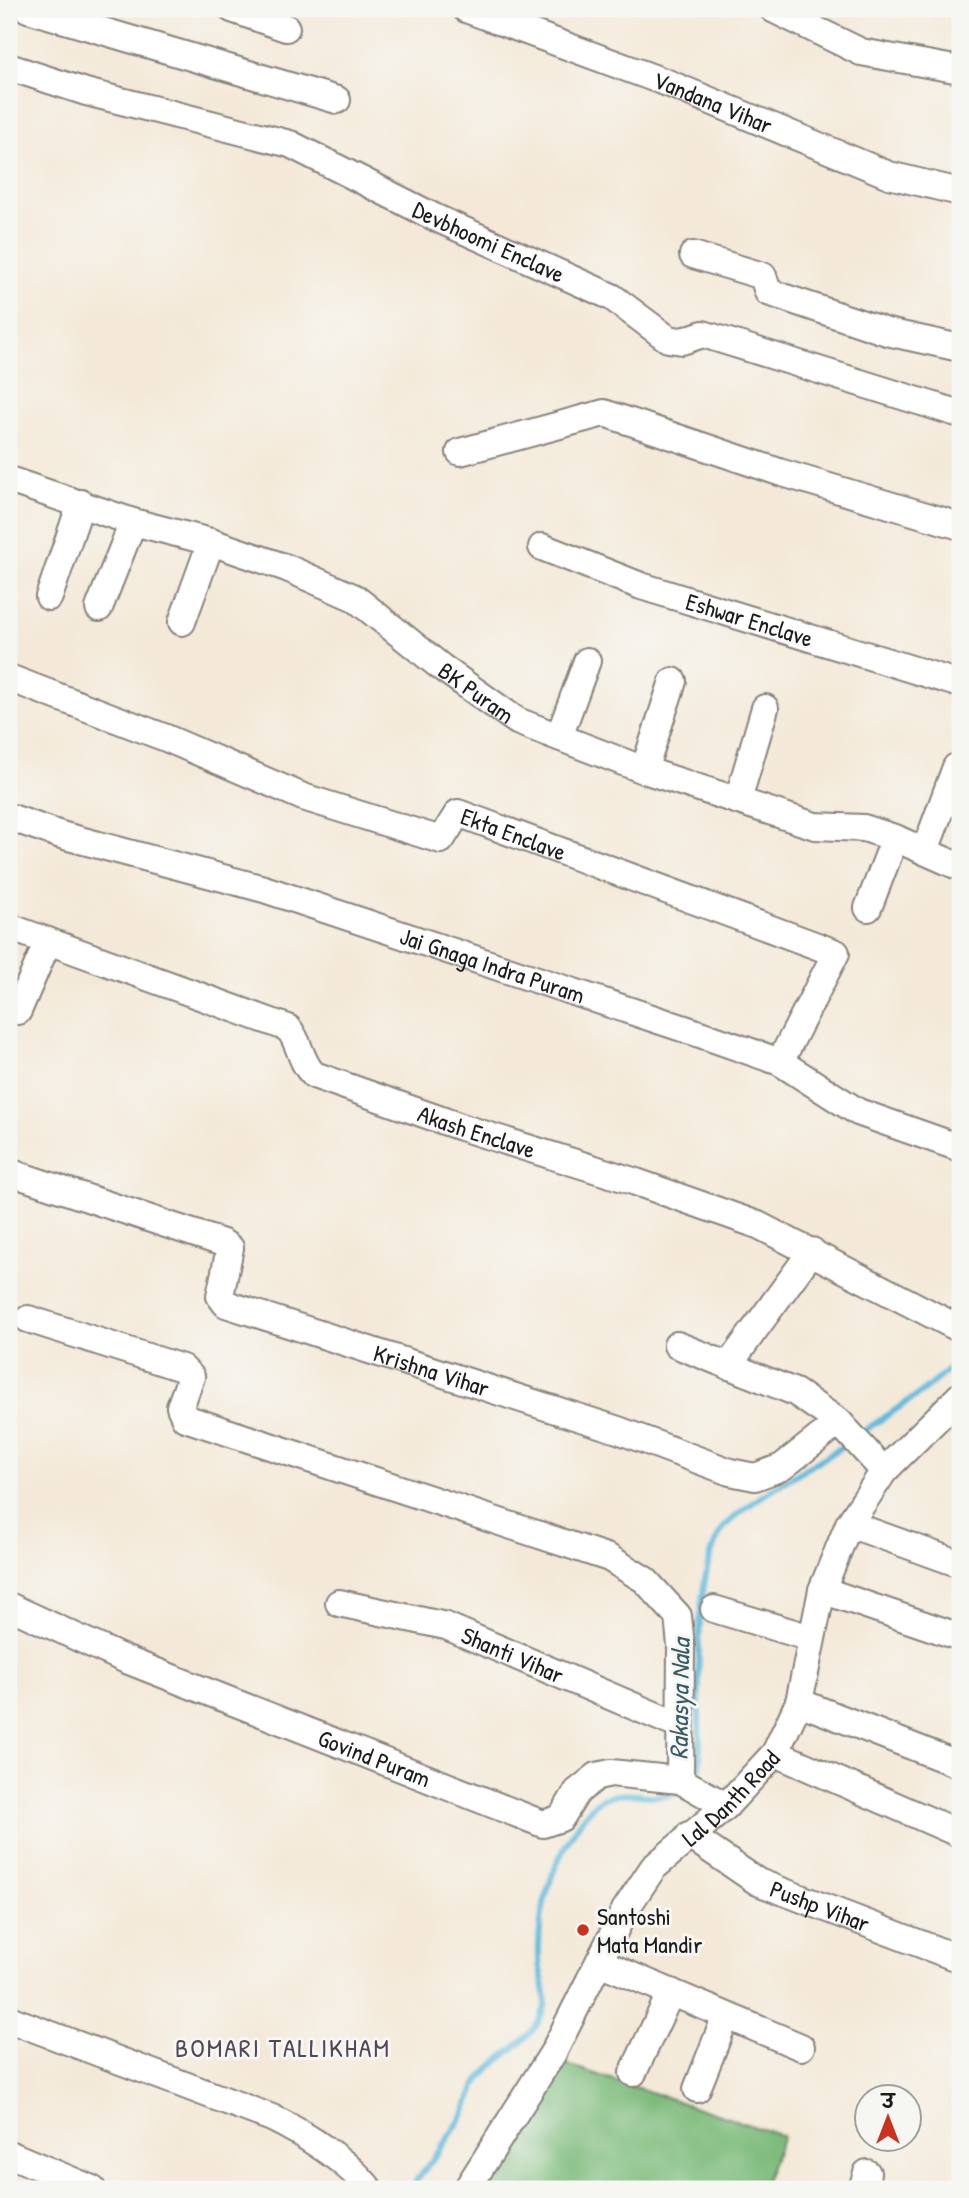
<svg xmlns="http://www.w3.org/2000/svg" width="969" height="2198" font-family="'Patrick Hand','Playpen Sans Deva',sans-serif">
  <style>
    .forest { fill: #7dbb7b; stroke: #4c6c4c; stroke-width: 2 }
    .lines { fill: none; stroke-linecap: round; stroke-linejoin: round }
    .stream { stroke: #5fbadd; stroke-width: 6 }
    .minor-casing { stroke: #88827a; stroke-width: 30 }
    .minor { stroke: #fff; stroke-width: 26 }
    .poi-dot { fill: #c8321e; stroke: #f6f6f2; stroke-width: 2.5 }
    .labels { text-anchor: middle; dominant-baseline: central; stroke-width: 6; stroke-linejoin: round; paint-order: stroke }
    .street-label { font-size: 24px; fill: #1c1c1c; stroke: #f6f6f2 }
    .poi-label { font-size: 24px; fill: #1c1c1c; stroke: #f6f6f2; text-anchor: start }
    .water-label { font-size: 26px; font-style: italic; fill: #375b69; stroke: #f6f6f2 }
    .neighbourhood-label { font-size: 26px; letter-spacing: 2px; fill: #544757; stroke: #f6f6f2 }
  </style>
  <rect width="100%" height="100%" fill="#f6f6f2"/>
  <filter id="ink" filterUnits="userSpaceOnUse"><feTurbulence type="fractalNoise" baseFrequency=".0143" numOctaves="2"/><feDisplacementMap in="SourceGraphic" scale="14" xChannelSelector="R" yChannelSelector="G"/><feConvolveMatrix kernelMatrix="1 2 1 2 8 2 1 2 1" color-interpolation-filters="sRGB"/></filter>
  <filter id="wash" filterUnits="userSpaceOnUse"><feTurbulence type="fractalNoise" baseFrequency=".00686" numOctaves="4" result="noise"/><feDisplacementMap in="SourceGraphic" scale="28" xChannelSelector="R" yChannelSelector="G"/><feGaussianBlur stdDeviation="1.57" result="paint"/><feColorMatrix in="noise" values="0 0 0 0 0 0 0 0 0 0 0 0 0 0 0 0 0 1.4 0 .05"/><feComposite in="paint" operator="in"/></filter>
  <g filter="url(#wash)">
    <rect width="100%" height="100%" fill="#f4e9d8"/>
    <path class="forest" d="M565 2064 783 2136 762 2189H489Z"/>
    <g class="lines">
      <path class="stream" d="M858 1435 922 1392 960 1360
        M692 1778 700 1768C700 1712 688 1560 729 1522 764 1490 810 1468 849 1442
        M410 2189C428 2165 448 2141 463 2115 470 2103 473 2087 482 2077 502 2051 536 2042 545 2006 548 1993 539 1974 539 1959 537 1904 556 1849 592 1807 617 1779 663 1809 683 1789"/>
    </g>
  </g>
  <g filter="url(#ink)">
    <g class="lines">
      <g class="minor-casing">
        <g id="minor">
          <path d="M28 9 337 100"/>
          <path d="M232 9 286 28"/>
          <path id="s1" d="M466 9 670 84 889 175 960 192"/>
          <path d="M773 9 861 52 960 70"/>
          <path id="s2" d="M9 67 86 92 290 144 436 218 612 297 668 339 682 341 703 334 960 414"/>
          <path d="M693 255 763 276 768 292 887 332 960 348"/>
          <path d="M460 452 604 413 779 472 960 526"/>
          <path id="s3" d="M9 480 133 522 211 542 287 568 355 598 441 667 517 721 644 770 815 826 864 828 895 838 960 867"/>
          <path id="s4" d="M542 547 641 586 960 684"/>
          <path d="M49 597 81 503"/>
          <path d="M99 608 133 522"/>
          <path d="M182 622 211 542"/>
          <path id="s5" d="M9 678 166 738 303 797 441 840 458 813 836 953 780 1062"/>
          <path d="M559 737 587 661"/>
          <path d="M644 770 673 681"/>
          <path d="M738 800 765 708"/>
          <path id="s6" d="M9 817 61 835 264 889 694 1032 780 1062 858 1112 960 1148"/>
          <path d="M925 851 956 767"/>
          <path d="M868 908 895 838"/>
          <path id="s7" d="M9 927 288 1028C301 1043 299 1061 314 1075L461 1127 636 1182 758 1225 960 1329"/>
          <path d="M18 1011 48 941"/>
          <path id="s8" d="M9 1172 223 1243 230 1248 220 1296 226 1304 618 1430 730 1472 755 1477 782 1467 839 1422 884 1471"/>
          <path d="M28 1319 182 1368 191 1377 180 1407 185 1418 609 1558 645 1580 678 1616 681 1646 680 1780"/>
          <path d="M677 1345 795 1392 839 1422"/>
          <path d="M728 1366 812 1251"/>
          <path d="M849 1524 960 1564"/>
          <path d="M822 1590 960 1637"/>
          <path id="s9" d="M339 1603 446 1626 680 1726"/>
          <path id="s10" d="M9 1606 124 1659 543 1824 561 1818 577 1792 597 1776 611 1773 680 1780 726 1806"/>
          <path d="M714 1609 811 1638"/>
          <path d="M799 1702 960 1765"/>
          <path d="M775 1753 960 1834"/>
          <path id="s11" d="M689 1835 758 1882 960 1959"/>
          <path d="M599 1962 801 2047"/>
          <path d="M9 2019 272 2118C303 2133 349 2162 369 2189"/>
          <path d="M633 2073 671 1992"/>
          <path d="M697 2089 726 2016"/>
          <path d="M9 2154 92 2189"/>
          <path id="s12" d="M467 2189 553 2053 625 1910 653 1868 726 1806 775 1753 799 1702 822 1590 849 1524 884 1471 960 1396"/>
          <path d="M862 2189 867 2173"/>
        </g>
      </g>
      <use href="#minor" class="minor"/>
    </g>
  </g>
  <circle class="poi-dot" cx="583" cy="1930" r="7"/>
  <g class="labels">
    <g class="street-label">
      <text stroke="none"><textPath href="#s1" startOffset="264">Vandana Vihar</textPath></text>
      <text stroke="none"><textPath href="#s2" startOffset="513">Devbhoomi Enclave</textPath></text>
      <text stroke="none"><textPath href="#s4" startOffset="220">Eshwar Enclave</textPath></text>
      <text stroke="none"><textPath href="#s3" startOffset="520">BK Puram</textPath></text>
      <text stroke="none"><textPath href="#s5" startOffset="553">Ekta Enclave</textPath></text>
      <text stroke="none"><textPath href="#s6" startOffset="506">Jai Gnaga Indra Puram</textPath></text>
      <text stroke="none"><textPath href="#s7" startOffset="523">Akash Enclave</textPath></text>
      <text stroke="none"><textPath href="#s8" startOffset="509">Krishna Vihar</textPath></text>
      <text stroke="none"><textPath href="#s9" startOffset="182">Shanti Vihar</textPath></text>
      <text stroke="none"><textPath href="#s10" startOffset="396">Govind Puram</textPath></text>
      <text stroke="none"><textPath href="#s12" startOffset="476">Lal Danth Road</textPath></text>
      <text stroke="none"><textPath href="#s11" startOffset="150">Pushp Vihar</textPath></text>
    </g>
    <g class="poi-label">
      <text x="597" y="1916">Santoshi<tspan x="597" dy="28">Mata Mandir</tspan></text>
    </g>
    <g class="water-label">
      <text transform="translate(679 1699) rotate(-89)">Rakasya Nala</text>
    </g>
    <g class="neighbourhood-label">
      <text x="283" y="2047">BOMARI TALLIKHAM</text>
    </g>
  </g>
  <rect width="969" height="2198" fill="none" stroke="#f6f6f2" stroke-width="35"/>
  <g transform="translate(888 2118)"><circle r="33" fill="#f6f6f2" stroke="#9f9f9c" stroke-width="2"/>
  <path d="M0-5L12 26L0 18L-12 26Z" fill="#c8321e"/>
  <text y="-10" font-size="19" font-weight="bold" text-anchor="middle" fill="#1c1c1c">उ</text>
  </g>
</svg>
